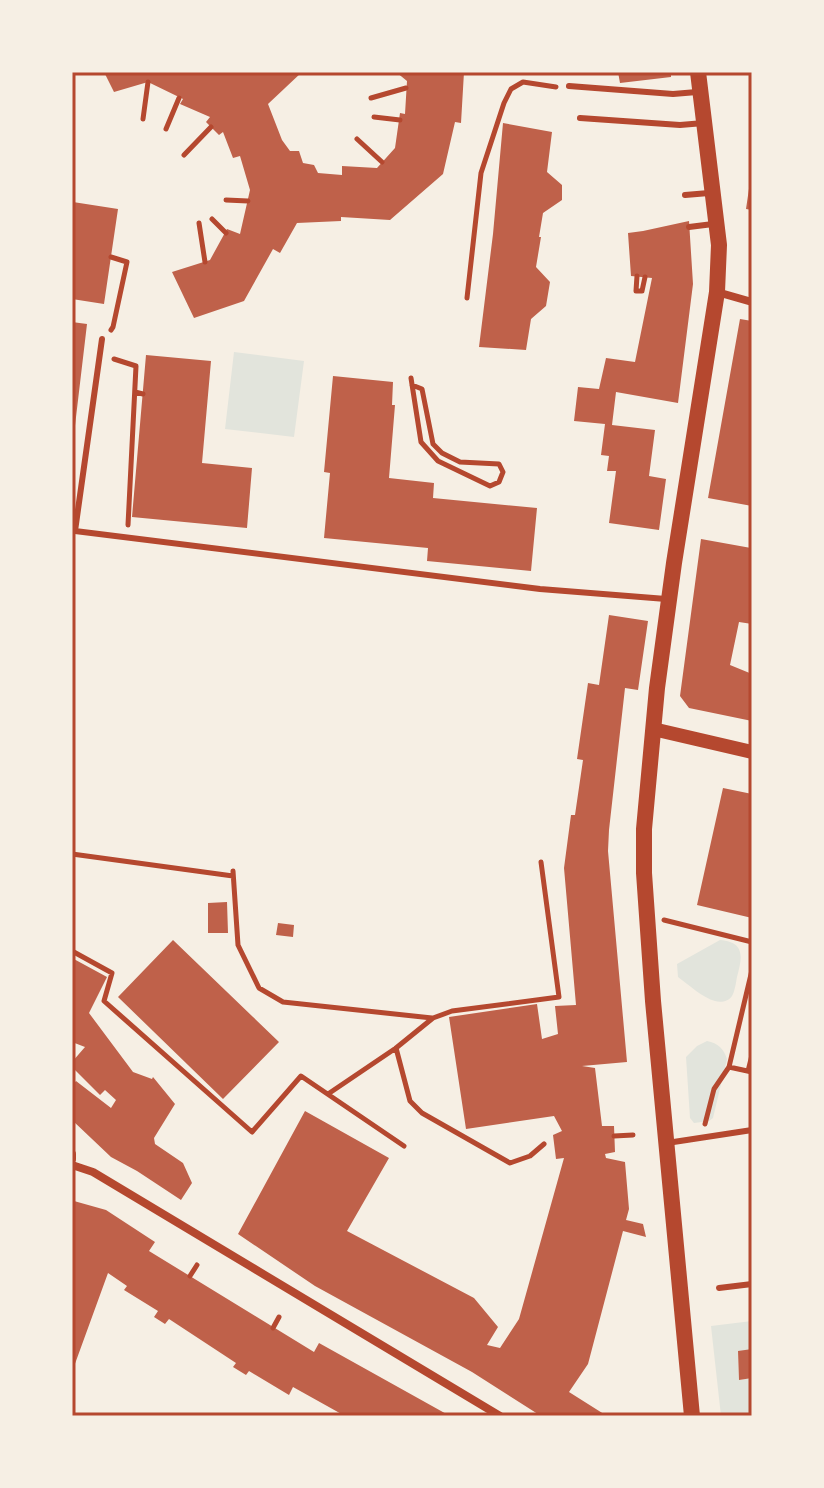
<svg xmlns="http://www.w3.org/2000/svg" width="824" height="1488" font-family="'Source Sans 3',sans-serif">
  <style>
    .green { fill: #e2e4dc }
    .building { fill: #bf614a }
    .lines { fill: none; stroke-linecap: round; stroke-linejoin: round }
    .path { stroke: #b5482f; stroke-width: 5 }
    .service { stroke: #b5482f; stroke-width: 6 }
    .minor { stroke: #b5482f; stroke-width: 8 }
    .tertiary { stroke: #b5482f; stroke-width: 14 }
    .secondary { stroke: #b5482f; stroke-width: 16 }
    .neatline { fill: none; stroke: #b5482f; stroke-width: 3 }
  </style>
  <rect width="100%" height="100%" fill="#f6efe4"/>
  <path class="green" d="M234 352 304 361 294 437 225 429Z
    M720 940C746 942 742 958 737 977 736 982 735 991 732 996 729 1001 721 1003 715 1001 703 998 689 985 678 977L677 964Z
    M707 1041C718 1043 724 1049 727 1059L713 1118 709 1121 694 1123 690 1118 686 1057 697 1046Z
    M752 1321V1349L738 1352 739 1380 752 1378V1416H721L711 1326Z"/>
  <path class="building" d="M104 72H302L268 104 282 140 290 151H299L303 163 314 165 318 173 342 175V166L377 168 395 148 400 113 405 114 407 81 396 72H464L461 123 455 122 443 174 390 220 341 217V221L297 223 280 253 273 249 244 301 194 318 172 272 210 260 227 229 240 234 250 190 240 156 233 158 223 132 219 135 206 122 210 117 180 104 183 99 148 82 114 92Z
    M618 72H671V77L620 83Z
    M503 123 552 132 547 172 562 185V200L543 213 539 237H541L536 267 550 282 546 306 531 319 526 350 479 347 493 234Z
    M750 182H752V210L746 209Z
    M73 202 118 209 104 304 72 299Z
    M689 221 693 284 678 403 616 392 612 425 655 430 649 476 666 479 659 530 609 523 616 471H607L609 456 601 455 605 424 574 421 578 387 599 389 606 358 635 362 652 278 631 276 628 233 643 231Z
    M740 319 752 321V506L708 498Z
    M72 322 87 324 74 434H72Z
    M146 355 211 361 202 463 252 468 247 528 132 517Z
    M333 376 393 382 392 405H395L389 478 434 483 433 498 537 508 531 571 427 561 428 548 324 538 330 473 324 472Z
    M701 539 751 548 752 624 739 622 730 665 752 674V721L689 708 680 696Z
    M609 615 648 621 638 690 625 688 609 830 608 851 627 1062 582 1066 595 1068 602 1126H614L615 1152 605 1154 606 1158 625 1162 629 1209 626 1220 643 1224 646 1237 623 1231 588 1364 569 1392 607 1416H541L472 1372 315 1286 238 1234 305 1111 389 1158 347 1231 474 1298 498 1327 487 1345 500 1348 519 1319 564 1158 556 1159 553 1135 562 1131 554 1116 466 1129 449 1017 537 1004 542 1039 558 1034 555 1006 576 1005 564 868 571 815H575L583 760 577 759 588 683 599 685Z
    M723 788 752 794V918L697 905Z
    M227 902 228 933H208V903Z
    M278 923 294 925 293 937 276 935Z
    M173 940 279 1042 223 1099 118 997Z
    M72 958 107 977 89 1013 133 1072 152 1079 153 1077 175 1104 154 1138 155 1144 183 1163 192 1183 181 1200 137 1171 111 1157 72 1120V1086L76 1081 111 1108 116 1100 105 1090 100 1095 72 1067V1062L85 1047 72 1042Z
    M74 1201 106 1210 155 1242 149 1251 314 1352 319 1343 450 1416H345L293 1387 289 1395 249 1371 246 1375 233 1367 236 1363 169 1319 165 1324 154 1317 158 1311 124 1290 127 1286 108 1273 72 1372V1207Z
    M752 1349V1378L739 1380 738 1351Z"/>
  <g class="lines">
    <path class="path" d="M371 98 406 88
      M374 117 400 120
      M143 119 148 82
      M166 129 179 98
      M357 139 382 162
      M184 155 211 127
      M226 200 248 201
      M212 219 226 233
      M199 223 205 262
      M637 276 636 291H642
      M642 291 645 277
      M467 298 481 173 504 103 511 89 523 82 556 87
      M111 330 113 327 127 262 111 257
      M114 359 136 366 128 525
      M411 378 421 442 438 461 490 486 499 482 503 472 499 464 460 462 442 453 433 444 422 389 412 385
      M135 392 143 394
      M752 786V788
      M72 854 233 876
      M233 871 238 945 259 988 283 1002 432 1018
      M664 920 752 942
      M72 951 112 973 104 1001 252 1132 301 1076 404 1146
      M396 1048 410 1101 422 1113 510 1163 530 1156 544 1144
      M729 1067 752 1072
      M748 1071 752 1055
      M328 1094 396 1048 433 1018 452 1011 559 997 541 862
      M705 1124 714 1089 729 1067 752 970
      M614 1136 633 1135
      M190 1276 197 1265
      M273 1328 279 1317"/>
    <path class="service" d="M569 86 673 94 697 92
      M580 118 680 125 704 123
      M685 195 709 193
      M689 227 713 224
      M102 339 75 531 540 589 666 599
      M667 1143 752 1130
      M719 1288 752 1284"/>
    <path class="minor" d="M717 292 752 302
      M72 1154V1159
      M72 1165 93 1172 500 1416"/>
    <path class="tertiary" d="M653 729 752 752"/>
    <path class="secondary" d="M692 1416 653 1001 644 873V829L657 688 674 563 717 292 719 245 698 72"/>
  </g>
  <rect width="824" height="1488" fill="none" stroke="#f6efe4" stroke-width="148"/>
  <rect x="74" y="74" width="676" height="1340" class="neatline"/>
</svg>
